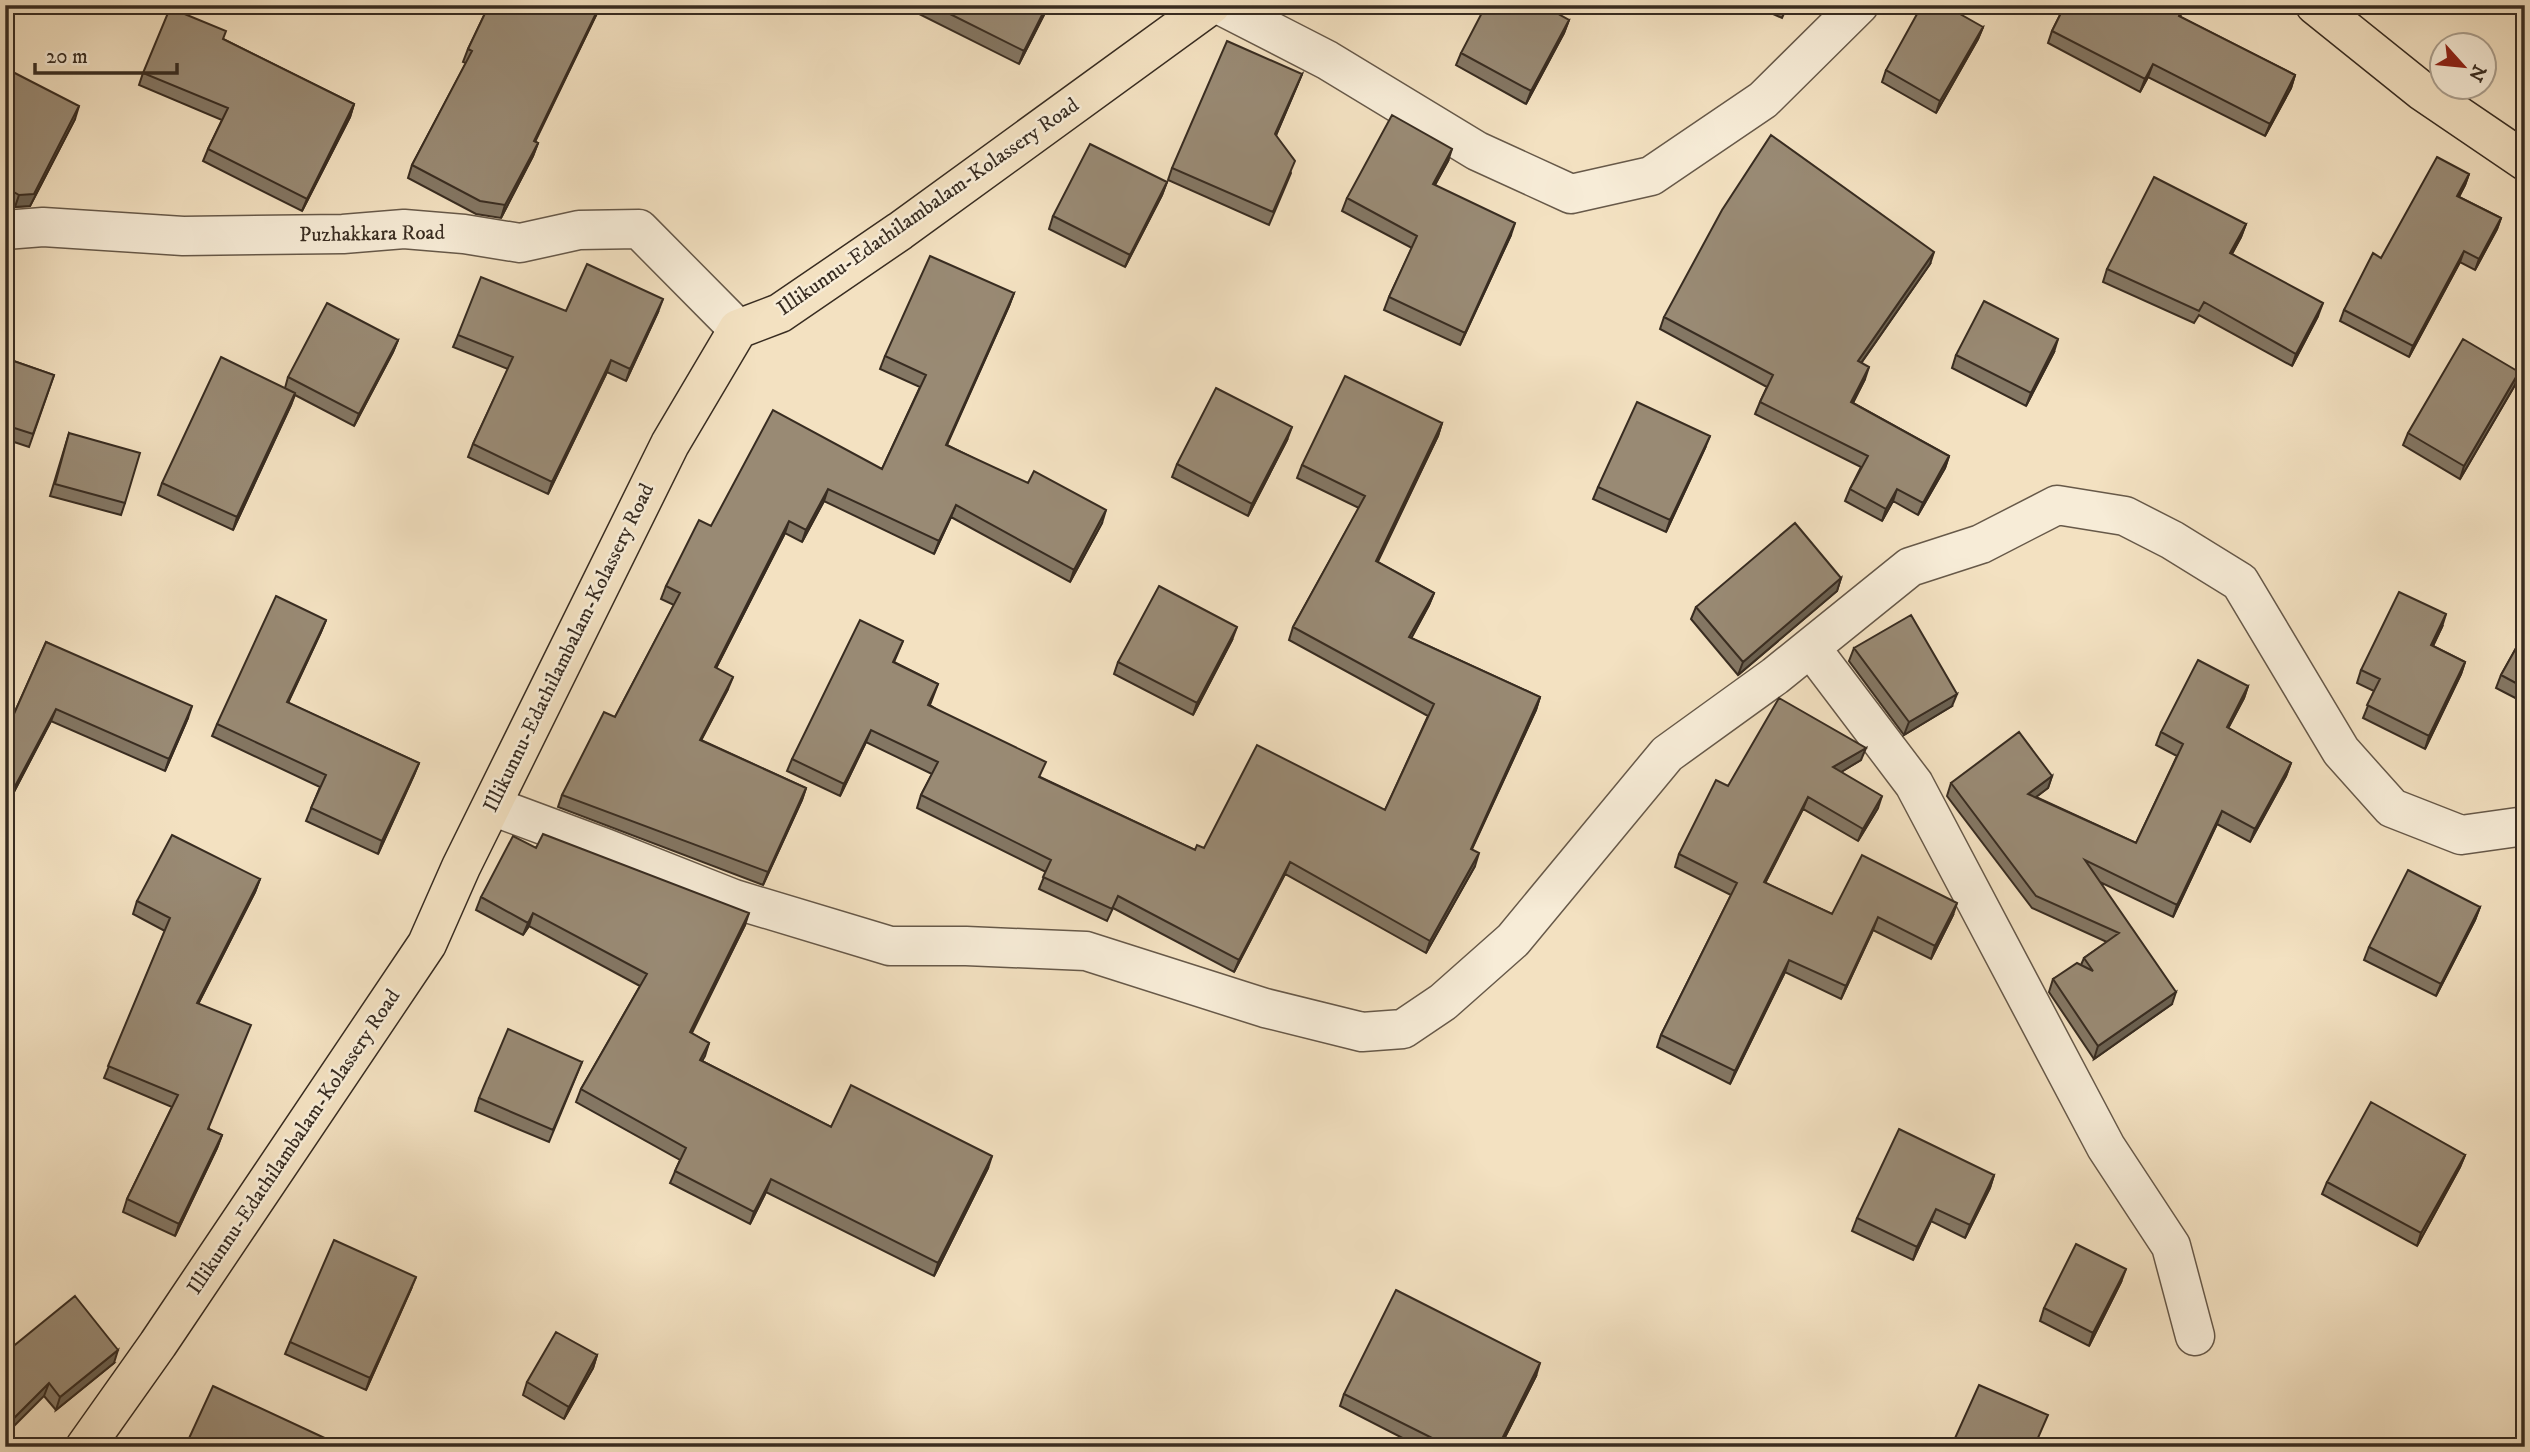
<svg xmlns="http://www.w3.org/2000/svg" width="2530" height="1452" font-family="'IM FELL DW Pica',serif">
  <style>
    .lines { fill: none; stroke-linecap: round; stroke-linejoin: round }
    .minor-casing { stroke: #675949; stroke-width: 41 }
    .major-casing { stroke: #382c21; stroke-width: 41 }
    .minor { stroke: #f7ecd7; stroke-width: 38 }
    .major { stroke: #f3e1c1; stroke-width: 38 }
    .wall { fill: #847764; stroke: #382c21; stroke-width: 2 }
    .shaded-wall { fill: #6b6151; stroke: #382c21; stroke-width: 2 }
    .building { fill: #998a74; stroke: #382c21; stroke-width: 2 }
    .labels { text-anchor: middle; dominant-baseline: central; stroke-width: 5; stroke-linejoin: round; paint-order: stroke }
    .street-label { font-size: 21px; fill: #382c21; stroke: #f7ecd7 }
  </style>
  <rect width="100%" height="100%" fill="#f3e1c1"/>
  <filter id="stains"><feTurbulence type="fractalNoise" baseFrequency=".00286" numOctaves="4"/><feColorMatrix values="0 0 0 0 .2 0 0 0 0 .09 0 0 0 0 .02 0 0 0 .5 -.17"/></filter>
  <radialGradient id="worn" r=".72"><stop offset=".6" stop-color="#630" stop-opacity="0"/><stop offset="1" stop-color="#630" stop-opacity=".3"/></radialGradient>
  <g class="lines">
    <g class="minor-casing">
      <path id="minor" d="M1220 5 1327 60 1477 151 1571 194 1651 176 1763 100 1859 5
        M5 230 43 227 183 236 343 234 404 229 464 234 520 243 579 230 639 229 738 329
        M1811 648 1914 784 2106 1147 2171 1246 2195 1336
        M492 806 605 848 734 899 890 946H966L1086 951 1265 1008 1362 1032 1403 1029 1443 1002 1513 940 1667 754 1775 676 1910 567 1981 544 2057 505 2125 516 2172 540 2240 582 2341 751 2392 808 2461 835 2525 826"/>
    </g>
    <g class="major-casing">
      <path id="major" d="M2315 5 2422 91 2525 161
        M85 1447 158 1344 427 944 461 867 670 444 738 329 780 313 900 231 1211 5"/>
    </g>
    <use href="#minor" class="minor"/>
    <use href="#major" class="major"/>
  </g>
  <path class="wall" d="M489 5H601L535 142 538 143 533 156 501 218 476 214 408 178 412 165 466 63 463 62 468 49Z
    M919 5H1049L1019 64 917 13Z
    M1753 5H1788L1782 18Z
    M2065 5H2185L2180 17 2295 75 2291 88 2265 136 2148 77 2140 92 2048 43 2052 31Z
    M1569 20 1564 33 1526 104 1456 65 1461 53Z
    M1983 27 1978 39 1936 113 1882 82 1886 70Z
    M223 39 354 104 350 117 302 211 203 161 208 149 222 120 139 85 143 73Z
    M5 68 75 119 30 206 15 207 5 202Z
    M1302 74 1276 135 1291 173 1269 225 1168 180 1172 168Z
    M2525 95V112L2519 109Z
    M1448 161 1435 185 1511 235 1460 345 1384 310 1389 297 1412 248 1342 211 1347 198Z
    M2469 174 2465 185 2459 197 2501 218 2497 229 2475 270 2460 262 2409 357 2340 321 2344 310 2381 258Z
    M1167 182 1162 195 1125 267 1049 229 1053 216Z
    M2246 224 2241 237 2232 254 2318 316 2292 366 2199 315 2194 323 2103 282 2107 269Z
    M1930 264 1862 362 1865 379 1853 403 1949 456 1945 468 1918 515 1893 501 1882 521 1845 501 1850 489 1861 467 1755 414 1760 402 1767 387 1660 329 1664 317Z
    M1014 293 1009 306 947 445 1102 523 1070 582 951 517 934 554 824 501 802 542 785 533 716 668 728 689 701 740 806 788 802 800 763 885 558 807 562 795 615 717 674 605 661 599 666 586 711 526 882 469 920 387 880 369 885 356Z
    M566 311 658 312 626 381 607 372 548 494 468 457 473 444 508 369 453 347 458 335Z
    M398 340 393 352 354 426 295 395 291 405 233 530 158 495 162 483 285 388 288 377Z
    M2054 352 2026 406 1952 368 1956 355Z
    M5 358 54 375 29 447 5 439Z
    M2515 385 2460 479 2403 445 2408 433Z
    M1442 423 1438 436 1377 562 1434 593 1429 605 1411 638 1540 697 1536 710 1472 849 1475 866 1426 953 1285 874 1234 972 1113 908 1107 921 1039 889 1046 872 917 808 921 795 932 774 866 742 840 796 787 771 792 759 903 641 894 662 938 684 930 705 1040 777 1195 850 1385 810 1428 716 1289 640 1293 627 1359 508 1297 478 1302 465Z
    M69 433 125 503 121 515 50 496Z
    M1287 440 1248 516 1172 477 1177 464Z
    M1705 448 1666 532 1593 499 1598 487Z
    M1841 578 1837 591 1738 675 1691 619 1696 607Z
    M326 620 321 632 288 703 419 763 414 775 378 854 306 821 320 787 212 736 217 724Z
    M2442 627 2433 646 2465 662 2461 674 2425 749 2363 718 2374 691 2357 683 2361 670Z
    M2525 632V703L2496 688 2501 675Z
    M1232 640 1193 715 1114 674 1118 662Z
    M46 642 188 718 165 771 51 721 5 809V734Z
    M1854 648 1952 706 1904 735 1849 661Z
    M2248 686 2244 698 2228 728 2291 763 2286 776 2250 842 2217 824 2173 917 2100 882 2172 1004 2094 1059 2049 992 2053 979 2081 965 2084 958 2107 942 2032 908 1947 796 1951 783 2052 776 2048 788 2036 797 2136 843 2177 756 2156 745 2161 732Z
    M1861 760 1841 772 1878 808 1858 841 1803 809 1765 883 1832 914 1953 915 1931 959 1873 930 1841 999 1785 972 1730 1084 1657 1047 1661 1035 1731 895 1675 867 1679 854 1728 786Z
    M536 848 745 925 691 1033 709 1043 702 1061 831 1127 988 1168 934 1276 766 1192 750 1224 670 1183 680 1160 576 1102 581 1089 640 986 529 926 523 935 476 910 481 897Z
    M260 879 255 892 198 1004 209 1129 222 1135 217 1148 175 1236 123 1212 127 1199 172 1107 104 1078 165 931 133 914 137 901Z
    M2480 907 2475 920 2436 996 2364 960 2369 947Z
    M582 1062 549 1142 475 1111 479 1098Z
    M2465 1155 2460 1167 2417 1246 2322 1194 2327 1182Z
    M1994 1175 1990 1188 1965 1238 1931 1221 1913 1260 1852 1231 1857 1218Z
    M2121 1282 2089 1346 2040 1321 2044 1308Z
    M411 1289 366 1390 285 1354 290 1342Z
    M5 1353 114 1363 56 1410 44 1396Z
    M597 1355 593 1368 564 1419 523 1395 527 1382Z
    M1536 1376 1500 1447H1420L1340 1406 1344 1394Z"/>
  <path class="shaded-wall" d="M600 5H601L529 153 534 141Z
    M1047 5H1049L1019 64 1024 51Z
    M1569 20 1564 33 1526 104 1531 91Z
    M1983 27 1978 39 1936 113 1940 101Z
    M2153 64 2148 77 2140 92 2145 79Z
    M1302 74 1297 86 1271 147 1275 134Z
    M2295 75 2291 88 2265 136 2270 124Z
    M354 104 350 117 302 211 307 199Z
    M79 106 75 119 30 206 15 207 19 195Z
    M538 143 533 156 501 218 505 205Z
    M1452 149 1448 161 1428 197 1433 184Z
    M2469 174 2465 185 2453 207 2457 196Z
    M1167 182 1162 195 1125 267 1130 255Z
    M2501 218 2497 229 2475 270 2479 259Z
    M1515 223 1511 235 1460 345 1465 333Z
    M2246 224 2241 237 2225 266 2230 253Z
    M2464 251 2460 262 2409 357 2413 346Z
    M1934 252 1930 264 1854 373 1858 361Z
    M1014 293 1009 306 941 457 946 445Z
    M663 299 658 312 626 381 630 369Z
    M2323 303 2318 316 2292 366 2296 354Z
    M2058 339 2054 352 2026 406 2031 393Z
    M398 340 393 352 354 426 359 414Z
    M611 360 607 372 548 494 552 482Z
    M1869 367 1865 379 1847 414 1851 402Z
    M2519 372 2515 385 2460 479 2464 466Z
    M295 393 291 405 233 530 237 517Z
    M1442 423 1438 436 1372 574 1376 561Z
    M1292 427 1287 440 1248 516 1252 504Z
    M1710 436 1705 448 1666 532 1670 520Z
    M1949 456 1945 468 1918 515 1923 503Z
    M828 489 824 501 802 542 806 530Z
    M1897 489 1893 501 1882 521 1886 509Z
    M956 505 951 517 934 554 939 541Z
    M1106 510 1102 523 1070 582 1074 570Z
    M789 521 785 533 710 680 715 667Z
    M1841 578 1837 591 1738 675 1743 662Z
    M1434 593 1429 605 1405 650 1409 637Z
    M2446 614 2442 627 2427 658 2431 645Z
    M326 620 321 632 282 715 287 702Z
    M1237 627 1232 640 1193 715 1197 703Z
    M2465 662 2461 674 2425 749 2429 736Z
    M733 677 728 689 695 752 700 740Z
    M2248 686 2244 698 2222 740 2227 727Z
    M1957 694 1952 706 1904 735 1909 722Z
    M1540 697 1536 710 1466 861 1471 849Z
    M192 706 188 718 165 771 169 759Z
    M56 709 51 721 5 809V805Z
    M871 730 866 742 840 796 844 784Z
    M1866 748 1861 760 1828 780 1833 767Z
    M419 763 414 775 378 854 382 841Z
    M2291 763 2286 776 2250 842 2255 829Z
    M2052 776 2048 788 2024 806 2028 794Z
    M806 788 802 800 763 885 768 872Z
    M1882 796 1878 808 1858 841 1863 829Z
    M1808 797 1803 809 1759 895 1764 882Z
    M2222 811 2217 824 2173 917 2177 905Z
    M1479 853 1475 866 1426 953 1430 941Z
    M1290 862 1285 874 1234 972 1239 960Z
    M260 879 255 892 192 1016 197 1003Z
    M1957 903 1953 915 1931 959 1935 946Z
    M2480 907 2475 920 2436 996 2441 984Z
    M533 913 529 926 523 935 528 923Z
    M749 913 745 925 686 1045 690 1032Z
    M1878 917 1873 930 1841 999 1846 986Z
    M1789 960 1785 972 1730 1084 1735 1071Z
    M2176 992 2172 1004 2094 1059 2098 1046Z
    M709 1043 705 1056 695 1073 700 1060Z
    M222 1135 217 1148 175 1236 179 1224Z
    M2465 1155 2460 1167 2417 1246 2421 1233Z
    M992 1156 988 1168 934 1276 938 1263Z
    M1994 1175 1990 1188 1965 1238 1970 1225Z
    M771 1179 766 1192 750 1224 754 1212Z
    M1936 1209 1931 1221 1913 1260 1917 1247Z
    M2126 1269 2121 1282 2089 1346 2093 1333Z
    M416 1277 411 1289 366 1390 370 1378Z
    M118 1350 114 1363 56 1410 60 1397Z
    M597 1355 593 1368 564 1419 569 1407Z
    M1540 1363 1536 1376 1500 1447H1498Z
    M49 1383 44 1396 5 1435V1427Z"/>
  <path class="building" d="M489 5H600L534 141 538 143 505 205 480 201 412 165 472 51 468 49Z
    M932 5H1047L1024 51Z
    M1486 5H1542L1569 20 1531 91 1461 53Z
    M1922 5H1944L1983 27 1940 101 1886 70Z
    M2065 5H2184L2179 16 2295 75 2270 124 2153 64 2145 79 2052 31Z
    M170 8 226 31 223 39 354 104 307 199 208 149 228 108 143 73Z
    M1227 41 1302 74 1275 134 1295 161 1273 212 1172 168Z
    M5 68 79 106 34 194 19 195 5 187Z
    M1392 115 1452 149 1433 184 1515 223 1465 333 1389 297 1417 236 1347 198Z
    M1771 135 1934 252 1858 361 1869 367 1851 402 1949 456 1923 503 1897 489 1886 509 1850 489 1868 456 1760 402 1773 375 1664 317 1722 210Z
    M1090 144 1167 182 1130 255 1053 216Z
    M2437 157 2469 174 2457 196 2501 218 2479 259 2464 251 2413 346 2344 310 2373 253 2381 258Z
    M2154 177 2246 224 2230 253 2323 303 2296 354 2204 302 2199 311 2107 269Z
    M930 256 1014 293 946 445 1028 483 1034 471 1106 510 1074 570 956 505 939 541 828 489 806 530 789 521 715 667 733 677 700 740 806 788 768 872 562 795 604 712 615 717 680 593 666 586 699 520 711 526 773 410 882 469 926 375 885 356Z
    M587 264 663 299 630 369 611 360 552 482 473 444 513 357 458 335 481 277 566 311Z
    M5 280 11 283 5 293Z
    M1984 301 2058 339 2031 393 1956 355Z
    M327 303 398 340 359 414 288 377Z
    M2463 339 2519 372 2464 466 2408 433Z
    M221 357 295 393 237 517 162 483Z
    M5 358 54 375 33 434 5 425Z
    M1345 376 1442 423 1376 561 1434 593 1409 637 1540 697 1471 849 1479 853 1430 941 1290 862 1239 960 1118 896 1112 909 1043 877 1051 860 921 795 938 762 871 730 844 784 792 759 860 620 903 641 893 662 938 684 928 705 1046 762 1039 777 1195 850 1197 845 1204 848 1257 745 1385 810 1434 704 1293 627 1365 496 1302 465Z
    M1216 388 1292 427 1252 504 1177 464Z
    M1637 402 1710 436 1670 520 1598 487Z
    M69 433 140 453 125 503 55 484Z
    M1795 523 1841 578 1743 662 1696 607Z
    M1159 586 1237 627 1197 703 1118 662Z
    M2399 592 2446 614 2431 645 2465 662 2429 736 2367 705 2380 679 2361 670Z
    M276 596 326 620 287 702 419 763 382 841 311 808 326 775 217 724Z
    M1911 615 1957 694 1909 722 1854 648Z
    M2525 632V688L2501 675Z
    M46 642 192 706 169 759 56 709 5 805V734Z
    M2198 660 2248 686 2227 727 2291 763 2255 829 2222 811 2177 905 2085 860 2176 992 2098 1046 2053 979 2077 963 2093 971 2084 958 2119 933 2036 896 1951 783 2019 732 2052 776 2028 794 2136 843 2183 744 2161 732Z
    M1779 698 1866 748 1833 767 1882 796 1863 829 1808 797 1764 882 1832 914 1862 855 1957 903 1935 946 1878 917 1846 986 1789 960 1735 1071 1661 1035 1737 883 1679 854 1716 780 1728 786Z
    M543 834 749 913 690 1032 709 1043 700 1060 831 1127 851 1085 992 1156 938 1263 771 1179 754 1212 675 1171 686 1148 581 1089 647 974 533 913 528 923 481 897 513 836 536 848Z
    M172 835 260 879 197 1003 251 1025 208 1129 222 1135 179 1224 127 1199 178 1095 108 1066 170 918 137 901Z
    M2408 870 2480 907 2441 984 2369 947Z
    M508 1029 582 1062 553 1130 479 1098Z
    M5 1062 13 1066 5 1081Z
    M2371 1102 2465 1155 2421 1233 2327 1182Z
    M1899 1129 1994 1175 1970 1225 1936 1209 1917 1247 1857 1218Z
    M334 1240 416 1277 370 1378 290 1342Z
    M2076 1244 2126 1269 2093 1333 2044 1308Z
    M1396 1290 1540 1363 1498 1447H1450L1344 1394Z
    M75 1296 118 1350 60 1397 49 1383 5 1427V1353Z
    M556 1332 597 1355 569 1407 527 1382Z
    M1979 1385 2048 1415 2034 1447H1951Z
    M213 1386 344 1447H185Z"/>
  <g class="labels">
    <g class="street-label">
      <text transform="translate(928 207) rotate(-35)">Illikunnu-Edathilambalam-Kolassery Road</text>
      <text transform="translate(372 234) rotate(-1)">Puzhakkara Road</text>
      <text transform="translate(569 648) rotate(-64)">Illikunnu-Edathilambalam-Kolassery Road</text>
      <text transform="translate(294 1142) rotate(-56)">Illikunnu-Edathilambalam-Kolassery Road</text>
    </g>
  </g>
  <rect width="2530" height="1452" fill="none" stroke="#f3e1c1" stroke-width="28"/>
  <rect x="7" y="7" width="2516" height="1438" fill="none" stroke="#382c21" stroke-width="3.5"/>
  <rect x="14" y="14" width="2502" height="1424" fill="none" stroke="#382c21" stroke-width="2"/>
  <g transform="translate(2463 66) rotate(117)"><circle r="33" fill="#f7ecd7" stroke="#ab9f8e" stroke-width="2"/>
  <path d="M0-5L12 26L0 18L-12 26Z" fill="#8f2418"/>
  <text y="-10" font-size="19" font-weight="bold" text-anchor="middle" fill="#382c21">N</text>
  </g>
  <path d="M35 63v10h142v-10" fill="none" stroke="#382c21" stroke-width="3.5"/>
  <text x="46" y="63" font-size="21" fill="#382c21" stroke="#f7ecd7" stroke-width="5" paint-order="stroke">20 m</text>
  <rect width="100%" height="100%" filter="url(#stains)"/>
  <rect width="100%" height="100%" fill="url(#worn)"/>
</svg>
